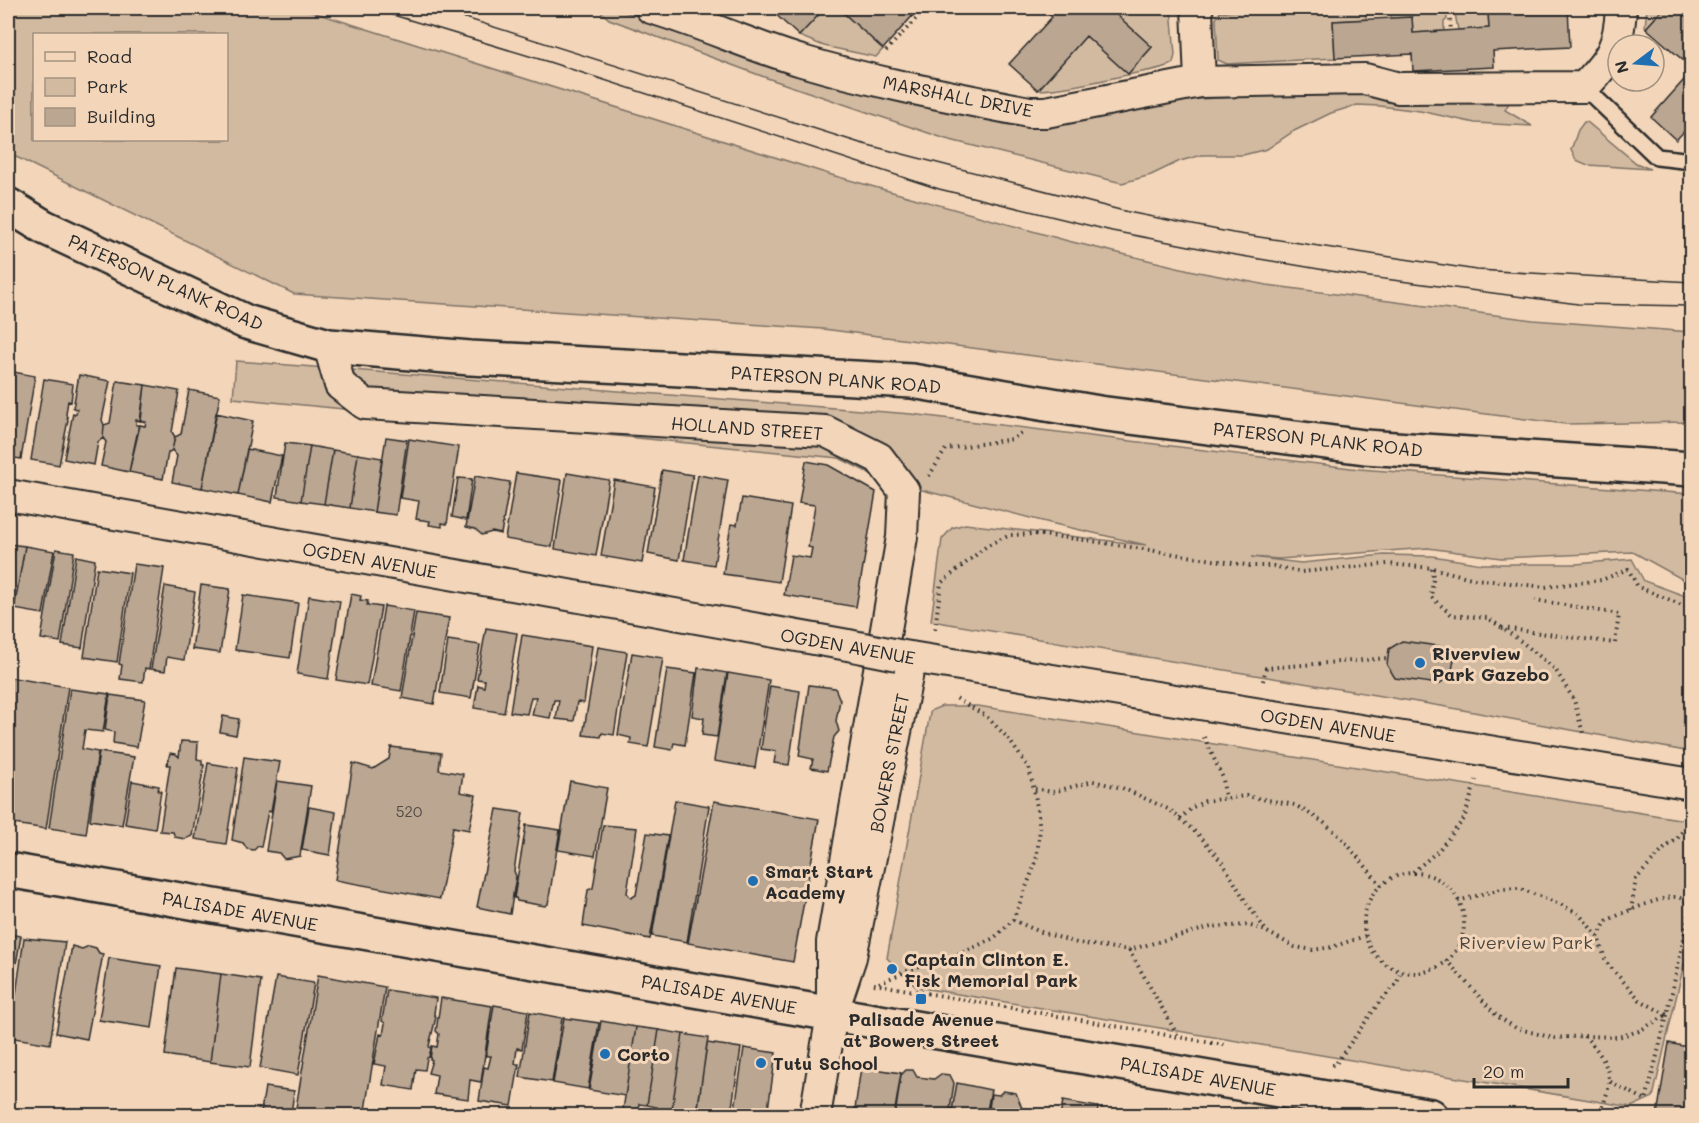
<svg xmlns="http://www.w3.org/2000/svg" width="1699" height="1123" font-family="Mali,sans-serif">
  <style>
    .green { fill: #d2baa1; stroke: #7e7266; stroke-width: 1.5; fill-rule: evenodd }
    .building { fill: #bba692; stroke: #2b2b2b; stroke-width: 1.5 }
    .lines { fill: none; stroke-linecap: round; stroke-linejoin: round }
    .lane-casing { stroke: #2b2b2b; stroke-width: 20 }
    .street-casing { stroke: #2b2b2b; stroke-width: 34 }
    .secondary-casing { stroke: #2b2b2b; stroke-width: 38 }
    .path { stroke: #2b2b2b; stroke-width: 4; stroke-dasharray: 1.5 4.5; stroke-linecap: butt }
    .lane { stroke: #f3d6b9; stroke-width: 15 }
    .street { stroke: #f3d6b9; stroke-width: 30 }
    .secondary { stroke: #f3d6b9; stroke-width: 33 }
    .tram { stroke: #2b2b2b; stroke-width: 1.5 }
    .street-bridge-casing { stroke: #2b2b2b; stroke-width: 34; stroke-linecap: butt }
    .street-bridge { stroke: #f3d6b9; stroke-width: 30 }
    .poi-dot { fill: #1f6fb2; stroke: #f3d6b9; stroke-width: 2 }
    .labels { text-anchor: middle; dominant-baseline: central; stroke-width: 6; stroke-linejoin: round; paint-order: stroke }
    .number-label { font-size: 15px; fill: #4f4a45 }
    .street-label { font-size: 18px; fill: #2b2b2b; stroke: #f3d6b9 }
    .poi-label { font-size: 18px; font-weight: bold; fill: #2b2b2b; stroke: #f3d6b9; text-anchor: start }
    .park-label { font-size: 18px; fill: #4c4843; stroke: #f3d6b9 }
  </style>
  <rect width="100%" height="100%" fill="#f3d6b9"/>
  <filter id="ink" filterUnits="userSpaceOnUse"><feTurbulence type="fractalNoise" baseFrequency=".0167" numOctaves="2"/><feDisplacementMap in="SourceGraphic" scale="12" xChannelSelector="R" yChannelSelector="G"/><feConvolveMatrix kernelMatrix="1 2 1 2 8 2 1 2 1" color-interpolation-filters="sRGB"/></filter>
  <g filter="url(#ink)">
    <path class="green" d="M8 8H300L835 176 1068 241 1198 272 1267 285 1533 320 1691 332V422L1565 424 823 329 294 294 8 153ZM34 34H226V140H34Z
      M597 8H614L694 36 1043 127 1149 104 1178 100 1361 91 1510 101 1505 110 1532 126 1475 123 1420 111 1380 106 1357 105 1331 113 1294 131 1267 149 1243 155H1202L1180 161 1151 175 1122 183 946 139 767 78 609 19Z
      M825 8H838L883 49 876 57 824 46 799 36Z
      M1124 8H1171L1175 55 1173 63C1162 70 1145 71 1132 74 1101 80 1069 89 1038 90L1086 36 1128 74 1152 47 1117 15Z
      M1302 8H1365L1366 19 1333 21 1335 58 1227 64 1218 60 1216 19 1220 12Z
      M1390 8H1446L1447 19 1444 22V31L1413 33 1412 17 1391 18Z
      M1454 8H1510V10L1488 12 1489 28 1458 30Z
      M1647 8H1664L1646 28 1645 27Z
      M1584 122H1587L1636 163 1650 169 1588 165 1576 160 1571 150 1578 130Z
      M236 361 911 414 1359 469 1691 494V584L1633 552 1501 558 1428 548 1279 559 1251 557 1301 563 1384 555 1432 556 1482 564H1576L1632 559 1644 581 1691 598V752L1441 706 931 621 942 539 952 528 965 524 1146 545 1050 523 883 480 839 458 233 398Z
      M942 706H978L1691 821V965L1684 964 1653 1097 1631 1107 916 987 887 958 930 713 932 710Z"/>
    <path class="building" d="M773 8H825L799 36 771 10Z
      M838 8H906L914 14 883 49Z
      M1041 8H1124L1117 15 1152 47 1128 74 1086 36 1038 90 1009 64 1052 17Z
      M1568 8 1570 47 1493 51 1494 67 1413 71 1412 54 1335 58 1333 21 1412 17 1413 33 1458 30 1489 28 1488 12Z
      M1664 8H1689L1692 10V68L1646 28Z
      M1692 71V123L1676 140 1651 117Z
      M8 316 11 317 8 339Z
      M8 371 35 376 21 459 8 457Z
      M79 375 110 381 102 420 104 425 103 438 98 442 94 465 64 459 73 413 76 414 77 409 73 408Z
      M44 379 73 384 71 402 68 401 66 414 68 420 59 465 31 460Z
      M117 381 145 385 140 421 136 420V425H139L129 472 101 466 106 442 103 438 104 425 110 423Z
      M145 385 179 391 172 432 175 437 172 450 168 453 163 479 129 472 140 425 145 426 146 422 141 421Z
      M189 390 220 396 202 488 172 482 177 456 172 450 175 437 181 434Z
      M216 413 253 421 238 495 202 488Z
      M386 437 407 440 396 515 374 512Z
      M409 439 459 447 447 524 442 523V527L429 525 430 521 416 519 419 501 400 498Z
      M285 443 310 446 301 501 277 497Z
      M310 446 333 450 324 504 301 501Z
      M247 449 282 456 272 502 238 495Z
      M333 450 358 454 350 508 324 504Z
      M358 454 382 458 374 512 350 508Z
      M806 461 828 465 876 492 856 607 784 595 791 555 810 558 812 548 808 547 815 505 799 503Z
      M662 470 693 475 679 560 648 554Z
      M516 473 562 480 552 547 505 539Z
      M567 473 609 480 596 556 555 549Z
      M698 475 728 480 714 565 684 560Z
      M475 476 510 482 501 534 492 532 482 535 475 529 466 527Z
      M458 478 472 479 466 520 452 517Z
      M614 480 655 487 642 563 601 556Z
      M742 498 791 506 779 582 723 574 731 524 737 525Z
      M8 544 25 546 14 609 8 608Z
      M25 546 54 551 43 614 14 609Z
      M56 549 74 552 60 642 41 639Z
      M76 556 95 560 82 648 62 645Z
      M134 564 164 568 149 669 145 668 143 682 120 679 122 665 119 664Z
      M97 568 130 573 117 662 84 657Z
      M201 585 230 589 220 653 192 649Z
      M165 586 195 592 184 660 167 657 165 671 151 669Z
      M351 594 361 596 360 600 368 601 367 605 381 607 367 685 336 680Z
      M243 595 298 603 290 658 235 650Z
      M309 596 340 601 328 679 297 674Z
      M384 606 414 611 401 691 371 686Z
      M416 613 449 618 434 704 402 698Z
      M486 628 517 633 504 713 474 708 478 685 484 687 485 680 477 679Z
      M522 635 592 646 584 703 577 702 574 721 556 719 559 700H554L550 718 532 715 536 697H531L527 714 510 712Z
      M448 640 480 645 471 698 440 693Z
      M1402 641 1445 647 1454 660 1451 675 1439 684 1395 678 1387 665 1389 649Z
      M598 647 627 652 614 735 602 733 601 737 583 735Z
      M632 653 663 658 648 747 630 744 631 738 618 735Z
      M698 668 727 673 717 737 702 735 704 718 692 716Z
      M667 669 696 673 685 745 674 743 672 750 655 747Z
      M728 673 769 680 755 768 714 761Z
      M8 677 68 687 46 829 8 823Z
      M809 685 835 688 840 700 836 721 839 731 834 737 827 771 811 768 813 759 799 756Z
      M770 686 800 691 789 765 774 763 776 751 761 749Z
      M70 689 109 694 103 732 85 730 82 749 98 752 86 834 49 828Z
      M110 695 145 700 137 747 113 743 114 732 105 730Z
      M223 716 239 719 236 735 220 732Z
      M181 741 198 742 197 759 202 760V765H204L192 836 185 839 175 837 173 832 160 831 170 765H167L170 753 176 754 179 757Z
      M391 747 441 753 439 770 463 774 460 792 476 795 469 830 453 827 440 899 335 880 353 763 373 769 389 759Z
      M99 752 134 757 122 825 90 820Z
      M244 757 280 762 271 812 268 811 261 847 258 846 254 850 247 849 243 843 232 840Z
      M208 763 238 768 226 844 195 839Z
      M132 781 159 786 158 791H161L155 829 125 824Z
      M277 781 311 786 300 856 284 859 279 853 266 851Z
      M570 781 607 788 595 856 558 850Z
      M675 800 709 806 687 942 652 936Z
      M714 801 819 819 793 962 688 943Z
      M309 807 336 812 330 855 302 850Z
      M497 809 523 813 514 871 516 876 510 914 477 907Z
      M526 825 560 830 548 904 545 906 517 901 516 898H514Z
      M603 825 637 828 627 893 631 898 636 895 647 833 668 836 650 939 583 926 588 890 593 888Z
      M8 934 21 936 8 1010Z
      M24 938 65 942 50 1044 8 1037 13 995 16 994Z
      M72 946 82 949 89 946 96 948 99 953 103 954 87 1039 56 1033Z
      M109 958 161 966 152 1028 99 1020Z
      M176 968 221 974 210 1062 165 1055Z
      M221 974 261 980 250 1067 210 1062Z
      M318 975 385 987 364 1116 295 1114Z
      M276 977 314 983 298 1075 260 1068Z
      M387 990 436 998 434 1014 436 1017 429 1046 431 1049 429 1057 427 1058 425 1070 416 1069 413 1090 383 1085 386 1066 374 1064 380 1034 383 1035 385 1023 382 1021Z
      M441 998 492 1006 481 1082 470 1080 468 1099 434 1094 437 1075 428 1073 432 1060 430 1059 432 1046 437 1047 439 1034 436 1031Z
      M494 1005 528 1011 522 1049 517 1048 515 1064H519L512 1106 479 1101 484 1067 488 1068 491 1056H486Z
      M530 1012 562 1018 552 1082 520 1077Z
      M564 1018 599 1023 588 1089 553 1083Z
      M601 1021 636 1027 625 1096 589 1090Z
      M636 1027 659 1030 647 1105 639 1104 637 1116H622Z
      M659 1030 683 1034 671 1116H656L657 1107 647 1105Z
      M683 1034 708 1038 697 1112 684 1110 683 1116H671Z
      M707 1043 741 1048 731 1113 698 1108Z
      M1669 1043 1692 1048V1116L1657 1115Z
      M744 1048 776 1053 767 1116H734Z
      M861 1067 901 1073 894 1116H854Z
      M906 1070H913L917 1077 934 1079 941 1074 950 1075 954 1083 949 1116H895L901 1075Z
      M957 1083 991 1090 986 1116H951Z
      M265 1087 294 1091 291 1115 261 1111Z
      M1003 1091 1016 1093 1022 1108 1021 1116H988L991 1094 999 1095Z
      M1063 1101 1098 1107 1097 1116H1060Z"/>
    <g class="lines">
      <g class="lane-casing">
        <path id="lane" d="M1584 87 1657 157 1692 161"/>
      </g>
      <g class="street-casing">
        <path id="street" d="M651 8C702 23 751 46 802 61 876 83 953 97 1029 112H1046L1200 82 1197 8
          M1200 82 1365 79 1399 88 1584 87C1611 59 1619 47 1621 8
          M329 346 340 385 365 404 825 431 879 458 904 491 902 537 832 942V1014
          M8 495 848 645
          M898 655 1692 784
          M815 1116 832 1014 851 957 911 657"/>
      </g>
      <g class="secondary-casing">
        <path id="secondary" d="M8 205 44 227 246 322 329 346 470 358 912 381 1099 413 1365 447 1692 469
          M8 870 780 1005 1431 1116"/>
      </g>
      <path class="path" d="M1449 8 1451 31
        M1512 8V10
        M759 14 765 8
        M886 51 926 8
        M929 476 946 449 1013 439 1021 433
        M1432 568 1433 580 1431 597 1452 615 1488 618 1522 642 1555 669 1574 700 1584 737
        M1502 628 1615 643 1619 614 1535 600
        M935 629 941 583 988 545 1010 535 1034 534 1085 540 1252 566H1273L1301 572 1388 564 1432 568 1475 579 1545 587 1602 580 1628 569 1638 587 1692 609
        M1263 681 1266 668 1388 658
        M1204 737 1223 778 1225 799
        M1035 789 1053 792 1093 781 1122 788 1170 810 1201 837 1224 865 1246 902 1267 932 1295 947 1313 950 1332 947 1365 936
        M1180 819 1193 807 1205 801 1246 796 1295 805 1322 821 1342 838 1381 885
        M1413 872 1438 851 1464 819 1476 780
        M1364 923a50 50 0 1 1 100 0a50 50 0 1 1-100 0Z
        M1458 901 1501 889 1518 888 1560 904 1579 914 1598 937 1606 962 1640 1000 1667 1015
        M1631 910 1636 879 1664 849 1677 839 1692 817
        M1013 920 1038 931 1077 943 1129 950 1211 927 1248 925 1266 931
        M1598 937 1606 921C1622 913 1657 898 1674 897 1681 897 1686 901 1691 905L1667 1015 1646 1100 1609 1081
        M1129 950 1178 1036
        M1446 960 1497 1016 1516 1028 1553 1038 1584 1036 1618 1037 1639 1031 1667 1015
        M879 983 926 963 960 954 994 938 1013 920 1036 862 1040 829 1035 794 1029 768 1007 737 986 716 954 697
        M874 984 1224 1045
        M1584 1036C1596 1047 1609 1064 1609 1081 1609 1091 1603 1104 1601 1113
        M1332 1065H1335L1378 1004 1397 983 1401 971"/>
      <use href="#lane" class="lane"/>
      <use href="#street" class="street"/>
      <use href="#secondary" class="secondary"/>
      <path class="tram" d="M370 8 549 62 939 189 1112 231 1230 254 1354 275 1578 304 1692 306
        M434 8 860 143 1128 212 1233 233 1477 270 1692 282"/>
      <g class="street-bridge-casing">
        <path id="street-bridge" d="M848 645 898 655"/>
      </g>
      <use href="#street-bridge" class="street-bridge"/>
    </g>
  </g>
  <g class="poi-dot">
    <circle cx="1420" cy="663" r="6"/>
    <circle cx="753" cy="881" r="6"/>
    <circle cx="892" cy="969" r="6"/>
    <rect x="915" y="993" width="12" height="12" rx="3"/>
    <circle cx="605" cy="1054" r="6"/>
    <circle cx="761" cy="1063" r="6"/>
  </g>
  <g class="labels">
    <g class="number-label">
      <text x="409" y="811">520</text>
    </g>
    <g class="street-label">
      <text transform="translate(958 96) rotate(11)">MARSHALL DRIVE</text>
      <text transform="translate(166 282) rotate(24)">PATERSON PLANK ROAD</text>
      <text transform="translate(836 379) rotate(4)">PATERSON PLANK ROAD</text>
      <text transform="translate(747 428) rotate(4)">HOLLAND STREET</text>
      <text transform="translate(1318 439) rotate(6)">PATERSON PLANK ROAD</text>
      <text transform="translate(370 560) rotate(10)">OGDEN AVENUE</text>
      <text transform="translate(848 646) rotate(10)">OGDEN AVENUE</text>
      <text transform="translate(1328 725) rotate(9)">OGDEN AVENUE</text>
      <text transform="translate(889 763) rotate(-79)">BOWERS STREET</text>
      <text transform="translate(240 911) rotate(10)">PALISADE AVENUE</text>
      <text transform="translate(719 994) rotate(10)">PALISADE AVENUE</text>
      <text transform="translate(1198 1076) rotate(10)">PALISADE AVENUE</text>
    </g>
    <g class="poi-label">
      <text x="1432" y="653">Riverview<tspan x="1432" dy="21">Park Gazebo</tspan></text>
      <text x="765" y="871">Smart Start<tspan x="765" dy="21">Academy</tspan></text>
      <text x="904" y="959">Captain Clinton E.<tspan x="904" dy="21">Fisk Memorial Park</tspan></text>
      <text x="921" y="1019" text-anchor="middle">Palisade Avenue<tspan x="921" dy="21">at Bowers Street</tspan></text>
      <text x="617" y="1054">Corto</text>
      <text x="773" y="1063">Tutu School</text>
    </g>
    <g class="park-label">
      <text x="1526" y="942">Riverview Park</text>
    </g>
  </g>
  <rect width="1699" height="1123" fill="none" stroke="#f3d6b9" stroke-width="30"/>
  <rect x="15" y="15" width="1669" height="1093" fill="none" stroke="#2b2b2b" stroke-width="2" filter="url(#ink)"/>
  <rect x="33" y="33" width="195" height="108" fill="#f3d6b9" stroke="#a39280" stroke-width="1.5"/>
  <rect x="45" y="52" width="30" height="9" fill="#f3d6b9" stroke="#a39280" stroke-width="1.5"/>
  <text x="87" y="63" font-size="18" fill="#2b2b2b">Road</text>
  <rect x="45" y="78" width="30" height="18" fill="#d2baa1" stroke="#a39280" stroke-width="1.5"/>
  <text x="87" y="93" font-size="18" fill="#2b2b2b">Park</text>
  <rect x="45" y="108" width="30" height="18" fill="#bba692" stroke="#a39280" stroke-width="1.5"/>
  <text x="87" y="123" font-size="18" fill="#2b2b2b">Building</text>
  <g transform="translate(1636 63) rotate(254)"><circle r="28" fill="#f3d6b9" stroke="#a39280" stroke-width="1.5"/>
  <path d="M0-4.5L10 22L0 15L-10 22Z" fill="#1f6fb2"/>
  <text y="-9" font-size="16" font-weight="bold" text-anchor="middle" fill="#2b2b2b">N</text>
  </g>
  <path d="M1474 1078v9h94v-9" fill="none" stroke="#2b2b2b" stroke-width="3"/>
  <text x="1483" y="1078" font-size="18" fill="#2b2b2b" stroke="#f3d6b9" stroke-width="4.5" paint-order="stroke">20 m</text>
</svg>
